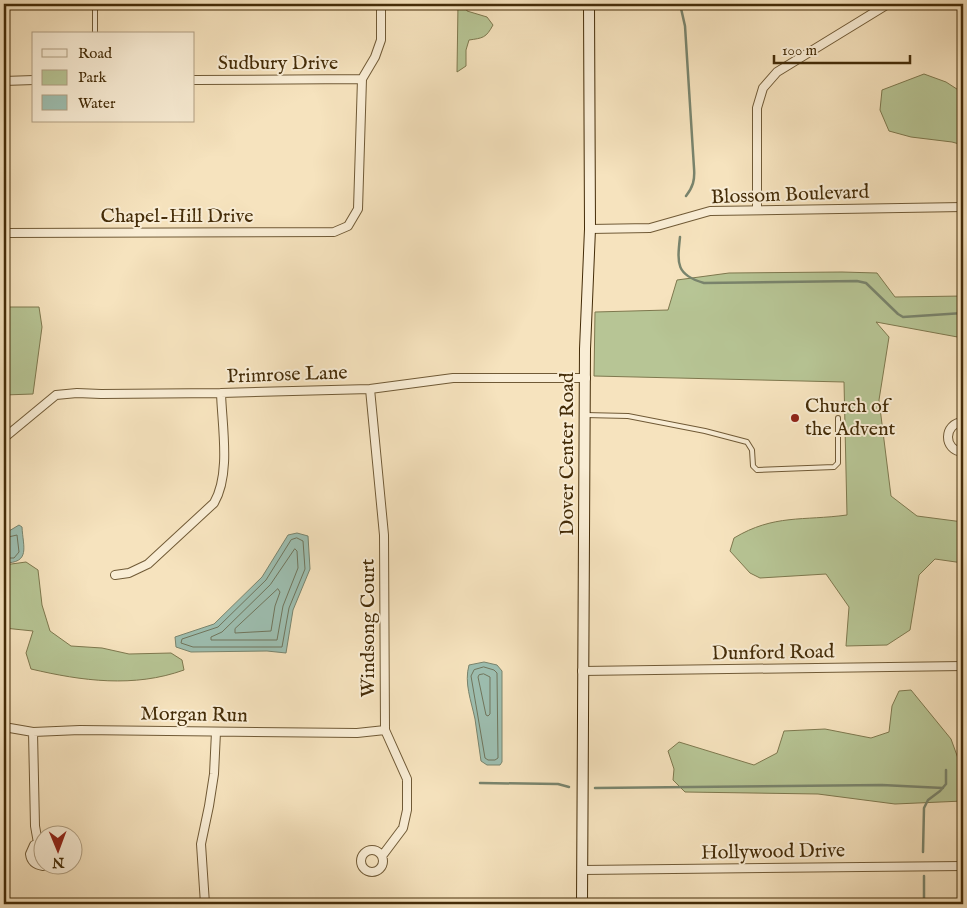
<svg xmlns="http://www.w3.org/2000/svg" width="967" height="908" font-family="'IM FELL English',serif">
  <style>
    .green { fill: #b7c595; stroke: #7e784e }
    .water { fill: #9dbeb0; stroke: #79846d }
    .lines { fill: none; stroke-linecap: round; stroke-linejoin: round }
    .shore { stroke: #70755c; stroke-width: 1 }
    .stream { stroke: #79846d; stroke-width: 2.5 }
    .lane-casing { stroke: #705a36; stroke-width: 6 }
    .street-casing { stroke: #705a36; stroke-width: 10 }
    .secondary-casing { stroke: #442c08; stroke-width: 12 }
    .lane { stroke: #f9edd5; stroke-width: 4 }
    .street { stroke: #f9edd5; stroke-width: 8 }
    .secondary { stroke: #f9edd5; stroke-width: 10 }
    .poi-dot { fill: #8f2418; stroke: #f9edd5; stroke-width: 2 }
    .labels { text-anchor: middle; dominant-baseline: central; stroke-width: 4; stroke-linejoin: round; paint-order: stroke }
    .street-label { font-size: 20px; fill: #442c08; stroke: #f9edd5 }
    .poi-label { font-size: 20px; fill: #442c08; stroke: #f9edd5; text-anchor: start }
  </style>
  <rect width="100%" height="100%" fill="#f6e3be"/>
  <filter id="stains"><feTurbulence type="fractalNoise" baseFrequency=".004" numOctaves="4"/><feColorMatrix values="0 0 0 0 .2 0 0 0 0 .09 0 0 0 0 .02 0 0 0 .5 -.17"/></filter>
  <radialGradient id="worn" r=".72"><stop offset=".6" stop-color="#630" stop-opacity="0"/><stop offset="1" stop-color="#630" stop-opacity=".3"/></radialGradient>
  <path class="green" d="M458 4H465L467 11 487 17 493 25C486 38 483 38 469 40L466 50V66L457 72Z
    M924 74 946 82 963 93V145L952 142 911 137 889 131 880 110 882 90Z
    M842 272 877 273 895 297 963 296V338L876 322 889 337 879 400 891 496 917 516 963 522V563L935 559 919 575 910 630 887 645 846 646 849 607 826 574 760 578 750 573 730 551 734 538C774 514 803 521 847 515L844 382 594 376 595 312 668 310 677 280 729 273Z
    M4 307H39L42 327 33 394 4 395Z
    M26 562 38 570 42 605 50 631 71 646 102 648 129 654 171 653 182 660 184 670C134 688 82 681 31 669L26 653 33 631 4 628V565Z
    M911 690 951 739 959 761 963 762V801L895 804 818 794 685 792 673 780 674 769 668 751 679 742 754 765 777 753 784 731 825 729 871 738 889 732 892 706 899 691Z"/>
  <path class="water" d="M19 525 22 527C23 547 31 563 4 563V534Z
    M297 533 308 536 310 569 293 610 286 653 267 651 191 652 176 647 175 637 214 624 262 577 288 535Z
    M484 662 497 665 502 671V762L500 765H487L481 761C479 747 477 733 475 719 471 700 464 683 469 665Z"/>
  <g class="lines">
    <path class="shore" d="M4 538 17 535 19 552 14 558H4
      M297 538 303 541 305 569 289 608 282 647H193L181 643 182 639 218 627 266 580 291 540Z
      M295 549 297 551 298 568 283 606 277 640H211V637L222 632 270 585Z
      M278 589 280 592 275 606 271 631 235 633V629Z
      M484 667 494 670 497 673 498 758 495 760H488L485 758 471 676 474 670Z
      M484 674 490 677V714L488 716 486 715 478 677 479 675Z"/>
    <path class="stream" d="M680 4 685 26 694 168C695 180 693 187 686 196
      M680 237C677 264 676 275 704 283L857 281 866 283 898 314 903 317 963 313
      M480 783 558 784 569 787
      M595 788 882 785 943 788
      M923 852 924 808 928 800 940 791 946 784V770
      M924 876V904"/>
    <g class="lane-casing">
      <path id="lane" d="M95 4V34
        M585 415 628 416 705 431 747 442 752 450 753 466 757 470 834 467 838 463V418"/>
    </g>
    <g class="street-casing">
      <path id="street" d="M194 80 362 79
        M4 81 34 80
        M757 210V108L763 88 777 72 888 4
        M590 229 650 228 710 211 963 207
        M4 233 334 232 348 226 358 209 362 79 375 57 381 40V4
        M370 389 384 535 385 730 407 779V810L403 828 382 856
        M963 422C943 423 943 451 963 452
        M4 438 56 395 77 393 101 394 221 393 370 389 453 378H586
        M115 575 129 573 148 564 214 503C231 474 222 426 221 393
        M582 671 963 666
        M4 727 33 732 80 730 357 733 385 730
        M33 732 35 826 38 843
        M42 843 34 845 30 854C31 862 36 865 43 866
        M361 861a11 11 0 1 1 22 0a11 11 0 1 1-22 0Z
        M583 870 963 866
        M205 904 201 844 209 806 214 774 216 732"/>
    </g>
    <g class="secondary-casing">
      <path id="secondary" d="M582 904 585 349 590 229 589 4"/>
    </g>
    <use href="#lane" class="lane"/>
    <use href="#street" class="street"/>
    <use href="#secondary" class="secondary"/>
  </g>
  <circle class="poi-dot" cx="795" cy="418" r="5"/>
  <g class="labels">
    <g class="street-label">
      <text x="278" y="63">Sudbury Drive</text>
      <text transform="translate(790 195) rotate(-2)">Blossom Boulevard</text>
      <text x="177" y="216">Chapel-Hill Drive</text>
      <text transform="translate(287 375) rotate(-2)">Primrose Lane</text>
      <text transform="translate(567 454) rotate(-90)">Dover Center Road</text>
      <text transform="translate(368 628) rotate(-90)">Windsong Court</text>
      <text transform="translate(773 653) rotate(-1)">Dunford Road</text>
      <text transform="translate(194 715) rotate(1)">Morgan Run</text>
      <text transform="translate(773 852) rotate(-1)">Hollywood Drive</text>
    </g>
    <g class="poi-label">
      <text x="805" y="406">Church of<tspan x="805" dy="23">the Advent</tspan></text>
    </g>
  </g>
  <rect width="967" height="908" fill="none" stroke="#f6e3be" stroke-width="20"/>
  <rect x="5" y="5" width="957" height="898" fill="none" stroke="#442c08" stroke-width="2.5"/>
  <rect x="10" y="10" width="947" height="888" fill="none" stroke="#442c08"/>
  <rect x="32" y="32" width="162" height="90" fill="#f9edd5" stroke="#b1a083"/>
  <rect x="42" y="49" width="25" height="8" fill="#f9edd5" stroke="#b1a083"/>
  <text x="78" y="58" font-size="15" fill="#442c08">Road</text>
  <rect x="42" y="70" width="25" height="15" fill="#b7c595" stroke="#b1a083"/>
  <text x="78" y="82" font-size="15" fill="#442c08">Park</text>
  <rect x="42" y="95" width="25" height="15" fill="#9dbeb0" stroke="#b1a083"/>
  <text x="78" y="108" font-size="15" fill="#442c08">Water</text>
  <g transform="translate(58 850) rotate(179)"><circle r="24" fill="#f9edd5" stroke="#b1a083"/>
  <path d="M0-4L9 19L0 12L-9 19Z" fill="#8f2418"/>
  <text y="-8" font-size="14" font-weight="bold" text-anchor="middle" fill="#442c08">N</text>
  </g>
  <path d="M774 55v8h136v-8" fill="none" stroke="#442c08" stroke-width="2.5"/>
  <text x="782" y="55" font-size="15" fill="#442c08" stroke="#f9edd5" stroke-width="4" paint-order="stroke">100 m</text>
  <rect width="100%" height="100%" filter="url(#stains)"/>
  <rect width="100%" height="100%" fill="url(#worn)"/>
</svg>
